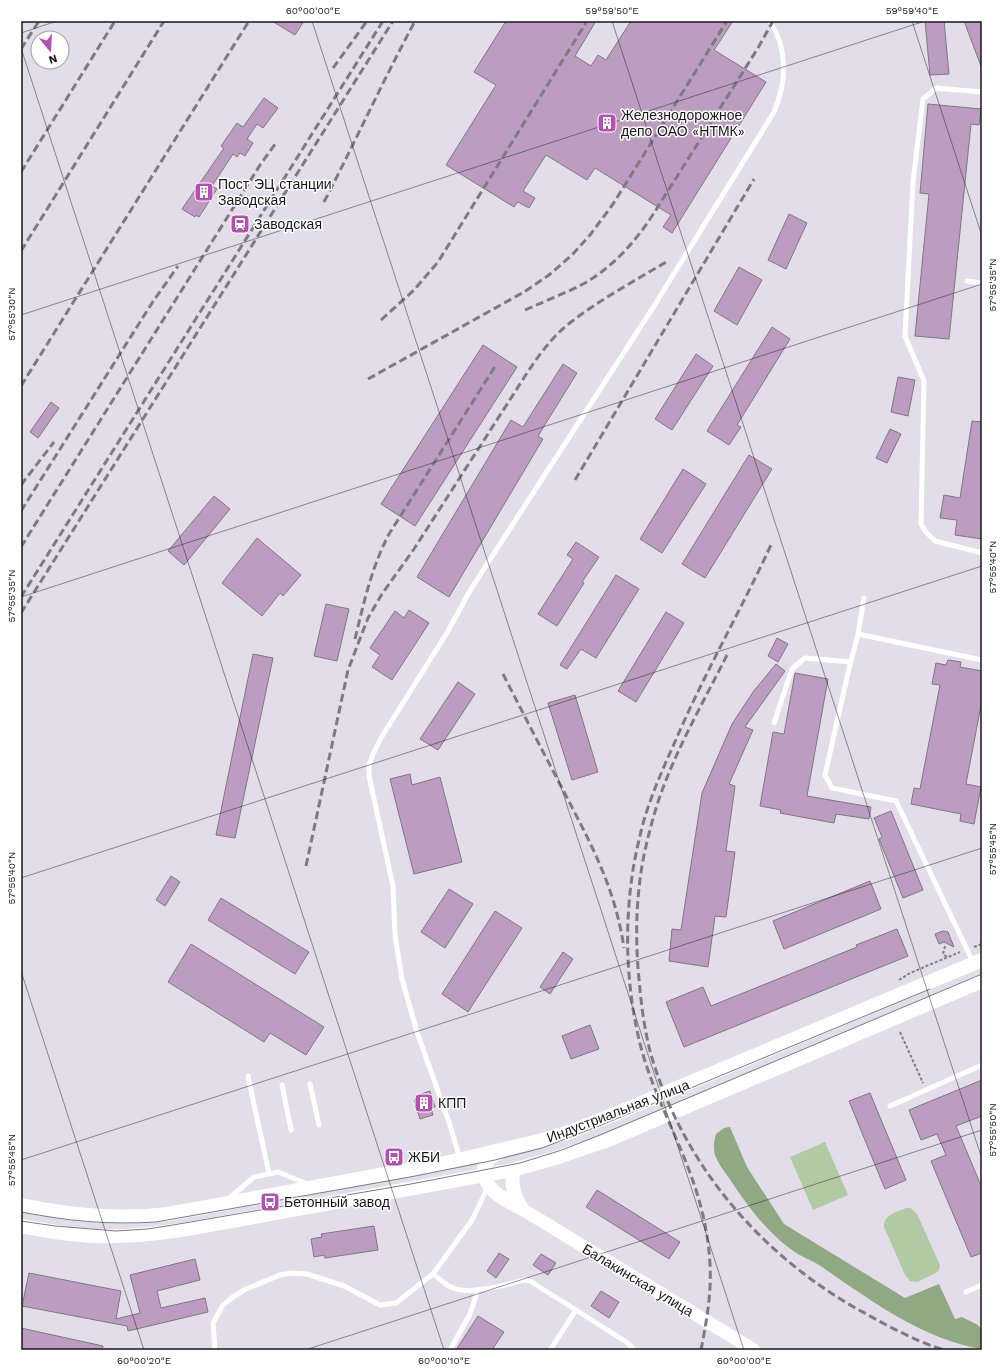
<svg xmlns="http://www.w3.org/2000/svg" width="1003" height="1371" font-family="'Work Sans',sans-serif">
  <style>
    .green { fill: #b2caa4 }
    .forest { fill: #91a982 }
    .building { fill: #bc9dc1; stroke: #7e7780 }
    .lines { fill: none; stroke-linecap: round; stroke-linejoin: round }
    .path { stroke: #807d85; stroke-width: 2; stroke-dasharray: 3 2; stroke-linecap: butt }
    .service { stroke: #fff; stroke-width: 5 }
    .tertiary { stroke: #fff; stroke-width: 13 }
    .secondary { stroke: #fff; stroke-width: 14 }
    .tram { stroke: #7d7a82; stroke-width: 1 }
    .rail { stroke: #7d7a82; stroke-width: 3; stroke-dasharray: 8 4; stroke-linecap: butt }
    .ticks { fill: none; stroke: #17161a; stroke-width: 1; stroke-opacity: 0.45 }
    .labels { text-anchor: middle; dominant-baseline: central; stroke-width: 3; stroke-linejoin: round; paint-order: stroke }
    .poi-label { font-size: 14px; fill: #17161a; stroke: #fff; text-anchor: start }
    .street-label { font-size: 14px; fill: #17161a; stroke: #fff }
    .neatline { fill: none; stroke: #17161a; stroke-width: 1.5 }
    .ticks-label { font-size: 10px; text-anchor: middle; fill: #17161a }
  </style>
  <rect width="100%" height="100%" fill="#e2dde9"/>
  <path class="green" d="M825 1142 848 1195 813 1210 790 1157Z
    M906 1208H911L917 1214 940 1265 939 1270 936 1273 917 1282 910 1281 905 1275 884 1227C883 1215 897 1212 906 1208Z"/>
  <path class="forest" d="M730 1127 747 1167 784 1224 905 1298 939 1284 955 1319 962 1317C984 1328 982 1324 982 1349 921 1339 869 1299 819 1265 809 1259 797 1255 788 1247 766 1231 744 1201 729 1178 724 1171 718 1163 715 1155 713 1147 714 1141 716 1134L724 1128Z"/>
  <path class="building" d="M272 21H304L295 35Z
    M506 21H596L575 56 591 66 598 55 606 60 631 21H733L714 50 766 82 672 233 663 227 671 215 595 168 587 180 546 155 523 191 535 198 529 208 518 202 514 207 446 165 496 85 474 72Z
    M925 21H944L949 74 930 75Z
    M964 21H982V66H981Z
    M264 98 278 108 263 128 257 124 247 139 253 143 245 156 240 153 237 157 233 154 212 186 217 189 199 217 196 215 195 217 182 209 224 148 221 146 237 123 243 127Z
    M928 104 981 109 979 125 971 124 949 339 915 336 929 194 920 193Z
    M789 214 807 223 786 269 768 260Z
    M739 267 762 280 737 325 714 311Z
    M772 327 790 339 737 425 741 427 729 445 707 431Z
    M483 345 517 367 415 526 381 504Z
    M696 354 713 366 672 430 655 419Z
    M563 364 577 373 538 436 543 439 449 597 417 577 511 420 523 427Z
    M898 377 915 380 908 416 891 412Z
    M51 402 59 408 38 438 30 432Z
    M972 421 982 422V539L955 535 957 520 940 518 944 495 960 498Z
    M890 429 901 434 887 463 876 458Z
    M749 455 772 469 705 578 682 564Z
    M683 469 706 484 662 553 640 539Z
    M214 496 230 509 184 565 168 551Z
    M257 538 301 575 283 596 280 593 262 616 222 583Z
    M576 542 599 557 582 582 584 583 557 626 538 614 573 559 567 555Z
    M616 575 639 589 596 658 581 649 567 669 560 665Z
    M326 604 349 609 337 661 314 656Z
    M409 610 429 623 392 680 372 667 380 655 370 648 395 611 404 618Z
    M666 612 684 623 636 702 618 691Z
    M777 638 788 644 778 662 768 656Z
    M253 654 273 658 235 838 216 835Z
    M948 660 961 662 960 667 982 671V700L966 784 981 787 974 824 960 821 961 814 911 804 914 788 920 789 940 685 932 684 936 663 946 665Z
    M776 664 785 671 745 727 753 730 729 784 735 786 726 851 735 852 726 917 715 916 708 967 669 961 672 929 681 930 702 793 732 724 753 692Z
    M795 673 828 679 807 796 871 807 869 819 836 814 834 823 780 813 781 810 760 806 773 732 784 734Z
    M458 682 475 694 438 750 420 739Z
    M575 695 598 772 572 780 548 703Z
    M410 774 412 785 440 777 462 862 414 874 390 779Z
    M891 811 923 890 903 898 879 839 882 837 874 818Z
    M171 876 180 882 165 906 156 900Z
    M870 881 881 909 784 949 773 921Z
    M449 889 473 904 445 948 421 932Z
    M221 898 309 952 295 974 208 920Z
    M495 911 522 928 468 1012 442 994Z
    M897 929 908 956 684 1047 666 1002 703 987 711 1006 857 947 856 945Z
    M943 931 948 932 954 947 944 942 939 944 935 934Z
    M191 944 324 1027 306 1055 270 1033 264 1042 168 982Z
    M563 952 573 959 550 994 540 987Z
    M590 1025 599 1049 571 1059 562 1036Z
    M982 1080V1116L956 1126 982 1188V1253L971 1257 931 1161 946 1155 937 1134 921 1140 909 1110Z
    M430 1091 435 1107 431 1108 433 1115 420 1119 414 1100 422 1097 421 1094Z
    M870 1093 906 1180 885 1189 849 1101Z
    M597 1190 680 1242 669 1259 586 1207Z
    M374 1226 378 1250 325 1258 324 1255 314 1257 311 1239 322 1237 321 1234Z
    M499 1253 509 1259 496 1278 487 1271Z
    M541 1254 556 1263 548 1275 533 1265Z
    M195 1259 200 1280 157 1291 161 1308 205 1298 208 1312 128 1331 127 1326 22 1306 29 1273 121 1291 116 1319 140 1313 130 1275Z
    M601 1291 619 1302 609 1318 591 1306Z
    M478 1316 504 1332 492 1350H456Z
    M21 1328 103 1346 102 1350H21Z"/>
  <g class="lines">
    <path class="path" d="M945 946 943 954 947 957
      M974 947 982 944
      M899 980 910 973 960 952
      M900 1032 923 1083"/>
    <path class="service" d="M982 92 936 88 923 99 913 182 905 336 924 381 921 524 926 532 935 541 982 553
      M967 281 982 283
      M864 598 858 634 848 673 825 775 832 788 896 801 973 962
      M858 634 982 660
      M774 723 792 669 805 658 851 662
      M248 1076 269 1174
      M310 1084 319 1125
      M282 1085 291 1130
      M890 1106 982 1065
      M460 1159 450 1125 417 1032 402 979 395 935 393 886 369 776V765L373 754 381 738 448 631 471 589 654 306 774 112C787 82 788 49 770 21
      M228 1199 254 1177 269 1174 278 1172 308 1184
      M433 1274C439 1278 444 1284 451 1287 467 1296 506 1285 524 1280L530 1281 628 1343 634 1350
      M966 1292 982 1285
      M215 1350 213 1323 223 1305 233 1297 246 1289 280 1275 292 1273 307 1274 344 1286 380 1305 396 1303 433 1274 472 1220 488 1187
      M450 1350 470 1314 478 1290
      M550 1350 576 1310"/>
    <path class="tertiary" d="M522 1209 754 1350"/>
    <path class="secondary" d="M499 1153C492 1156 485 1160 484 1168 482 1190 506 1200 522 1209
      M513 1170C511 1186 514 1196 522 1209
      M21 1205C71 1215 117 1220 168 1214L445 1163 543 1140 569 1132 615 1114 982 960
      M21 1226C37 1229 54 1232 70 1234 109 1239 148 1235 187 1229L513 1170 559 1157 608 1140 982 981"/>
    <path class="tram" d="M21 1212C69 1221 106 1225 156 1222L410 1177 495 1160 542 1148 599 1126 930 989
      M21 1221 55 1226 116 1231 147 1229 173 1225 411 1184 520 1163 562 1150 600 1135 982 974"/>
    <path class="rail" d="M21 49 39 21
      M333 68 367 21
      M21 172 115 21
      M324 202C355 142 383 81 415 21
      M21 251 164 21
      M525 310C545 301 566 293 585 283 614 266 636 241 654 213L758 48 773 21
      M381 320 414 290 438 262 587 21
      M368 379 524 292 549 275 572 255 590 235 613 204 727 21
      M21 386 249 21
      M575 480 754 179
      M21 485 54 442
      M21 511 152 303 178 266
      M21 547 260 165 276 143
      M21 597 383 21
      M21 613 393 21
      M355 639C364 602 371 569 389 534L496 365
      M727 655C703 703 675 751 658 802 652 821 647 840 643 860 636 899 635 939 639 979 641 1003 644 1027 650 1051 681 1162 759 1254 859 1310 886 1325 915 1341 944 1350
      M503 674C523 713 543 752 563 790 591 844 615 887 624 948
      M306 866 348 670 368 618 382 594 414 549 529 370C541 352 554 335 571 322 601 299 636 280 668 261
      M701 1350C705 1329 709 1308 710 1287 712 1247 703 1207 689 1170 672 1125 648 1082 638 1035 624 972 624 902 639 840 646 807 660 775 674 744 703 676 740 612 771 545"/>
  </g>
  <path class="ticks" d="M312 21 744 1350M612 21 982 1159M912 21 982 236M21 33 57 21M21 48 444 1350M21 315 925 21M21 597 982 284M21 878 982 566M21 971 144 1350M21 1160 982 848M305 1350 982 1130"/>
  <defs>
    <g id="building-square" transform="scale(1)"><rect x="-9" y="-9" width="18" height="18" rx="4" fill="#b54fb4" stroke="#fff"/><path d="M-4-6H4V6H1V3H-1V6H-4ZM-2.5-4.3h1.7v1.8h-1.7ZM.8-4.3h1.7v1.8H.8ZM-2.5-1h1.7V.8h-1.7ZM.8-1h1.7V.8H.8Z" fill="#fff"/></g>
    <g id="station-square" transform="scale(1)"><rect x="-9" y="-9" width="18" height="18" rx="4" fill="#b54fb4" stroke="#fff"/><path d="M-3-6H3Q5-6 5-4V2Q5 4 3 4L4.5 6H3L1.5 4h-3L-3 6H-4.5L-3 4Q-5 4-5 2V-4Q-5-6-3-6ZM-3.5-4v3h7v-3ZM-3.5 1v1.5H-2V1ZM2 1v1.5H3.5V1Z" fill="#fff"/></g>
    <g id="bus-square" transform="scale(1)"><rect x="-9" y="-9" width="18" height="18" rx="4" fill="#b54fb4" stroke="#fff"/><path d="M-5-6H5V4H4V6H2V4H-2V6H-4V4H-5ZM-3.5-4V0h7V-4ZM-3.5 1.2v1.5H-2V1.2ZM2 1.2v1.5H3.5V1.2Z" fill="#fff"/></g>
  </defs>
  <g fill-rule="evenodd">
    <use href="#building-square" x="607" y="123"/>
    <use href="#building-square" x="204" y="192"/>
    <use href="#station-square" x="240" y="224"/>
    <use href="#building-square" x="424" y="1103"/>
    <use href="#bus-square" x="394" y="1157"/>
    <use href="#bus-square" x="270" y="1202"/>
  </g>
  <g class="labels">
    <g class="poi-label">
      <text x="621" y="115">Железнодорожное<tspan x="621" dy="16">депо ОАО «НТМК»</tspan></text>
      <text x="218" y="184">Пост ЭЦ станции<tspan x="218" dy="16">Заводская</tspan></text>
      <text x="254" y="224">Заводская</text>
      <text x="438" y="1103">КПП</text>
      <text x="408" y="1157">ЖБИ</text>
      <text x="284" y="1202">Бетонный завод</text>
    </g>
    <g class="street-label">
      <text transform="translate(618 1111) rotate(-21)">Индустриальная улица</text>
      <text transform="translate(638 1280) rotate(31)">Балакинская улица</text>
    </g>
  </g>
  <rect width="1003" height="1371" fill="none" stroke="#ffffff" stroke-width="44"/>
  <g transform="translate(50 50) rotate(162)"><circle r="19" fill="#ffffff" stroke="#a2a2a3"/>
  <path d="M0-3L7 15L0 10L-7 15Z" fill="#b54fb4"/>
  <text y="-6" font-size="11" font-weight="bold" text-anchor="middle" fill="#17161a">N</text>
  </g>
  <rect x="22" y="22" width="959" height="1327" class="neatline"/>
  <g class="ticks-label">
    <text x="313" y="14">60°00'00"E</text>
    <text x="612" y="14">59°59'50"E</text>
    <text x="912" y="14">59°59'40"E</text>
    <text transform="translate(992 285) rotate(-90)" y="4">57°55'35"N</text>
    <text transform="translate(11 314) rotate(-90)" y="4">57°55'30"N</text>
    <text transform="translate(992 567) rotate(-90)" y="4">57°55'40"N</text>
    <text transform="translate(11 596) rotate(-90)" y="4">57°55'35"N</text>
    <text transform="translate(992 849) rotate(-90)" y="4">57°55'45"N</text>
    <text transform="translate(11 878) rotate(-90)" y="4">57°55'40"N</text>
    <text transform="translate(992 1130) rotate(-90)" y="4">57°55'50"N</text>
    <text transform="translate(11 1160) rotate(-90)" y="4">57°55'45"N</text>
    <text x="144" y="1364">60°00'20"E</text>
    <text x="444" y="1364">60°00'10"E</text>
    <text x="744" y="1364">60°00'00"E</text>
  </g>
</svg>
